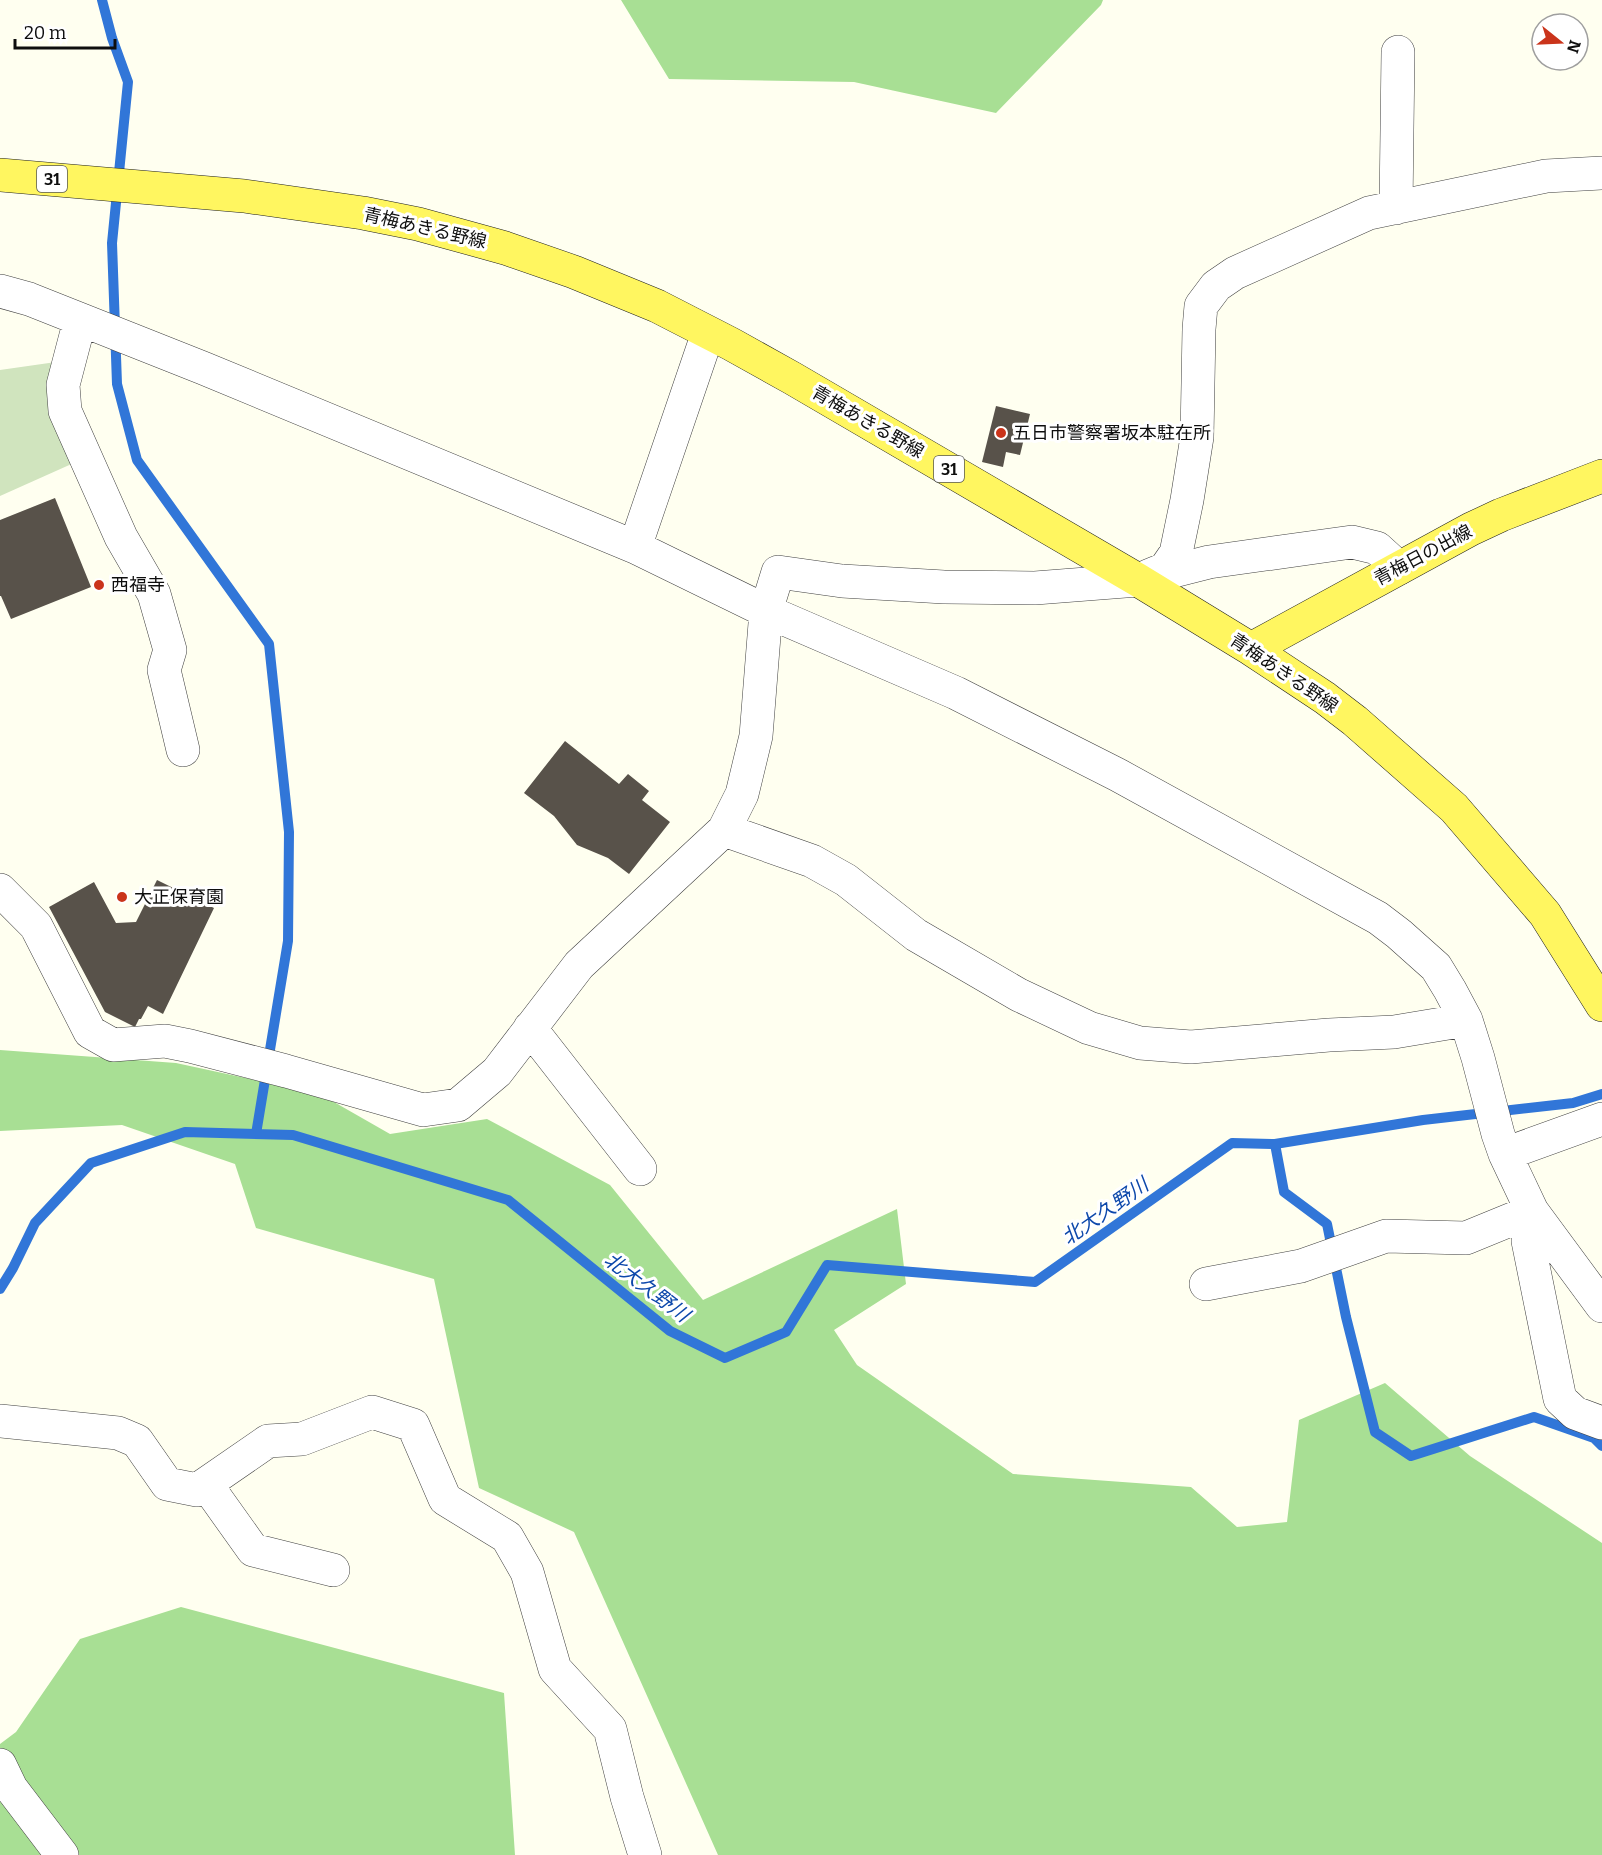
<svg xmlns="http://www.w3.org/2000/svg" width="1602" height="1855" font-family="Bitter,'Noto Sans JP',serif">
  <style>
    .forest { fill: #a8df94 }
    .cemetery { fill: #d0e4be }
    .lines { fill: none; stroke-linecap: round; stroke-linejoin: round }
    .stream { stroke: #3176d8; stroke-width: 10 }
    .building { fill: #58524a }
    .minor-casing { stroke: #414141; stroke-width: 34 }
    .major-casing { stroke: #1f1f1f; stroke-width: 34 }
    .minor { stroke: #fff; stroke-width: 33 }
    .major { stroke: #fff660; stroke-width: 33 }
    .poi-dot { fill: #ca341b; stroke: #fff; stroke-width: 2 }
    .labels { text-anchor: middle; dominant-baseline: central; stroke-width: 6; stroke-linejoin: round; paint-order: stroke }
    .shield { fill: #fff; stroke: #565656; stroke-width: 1.5 }
    .shield-label { font-size: 16px; font-weight: bold; fill: #0e0e0e }
    .street-label { font-size: 18px; fill: #0e0e0e; stroke: #fff }
    .poi-label { font-size: 18px; fill: #0e0e0e; stroke: #fff; text-anchor: start }
    .water-label { font-size: 20px; font-style: italic; fill: #0d48ab; stroke: #fff }
  </style>
  <rect width="100%" height="100%" fill="#fffff0"/>
  <path class="forest" d="M621 0H1103L1101 5 996 113 854 82 669 79Z
    M0 1050 176 1063 320 1094 390 1134 487 1119 610 1185 703 1300 897 1209 906 1284 834 1330 857 1365 1013 1474 1191 1487 1237 1527 1287 1522 1299 1420 1385 1383 1470 1456 1602 1543V1855H718L574 1532 479 1488 434 1279 256 1228 235 1164 122 1125 0 1131Z
    M181 1607 504 1693 515 1855H0V1744L16 1732 80 1639Z"/>
  <path class="cemetery" d="M56 362 76 462 0 496V370Z"/>
  <g class="lines">
    <path class="stream" d="M102 0 112 38 128 82 112 243 117 384 137 460 269 644 289 832 288 941 256 1134
      M1275 1144 1284 1192 1327 1224 1346 1317 1375 1432 1411 1456 1534 1417 1594 1438 1602 1446
      M0 1289 13 1268 35 1223 91 1163 185 1132 293 1135 508 1200 670 1331 725 1358 786 1332 827 1265 1035 1282 1232 1143 1275 1144 1423 1120 1573 1103 1602 1094"/>
  </g>
  <path class="building" d="M996 406 1030 414 1020 455 1006 452 1003 467 982 462Z
    M55 498 91 587 11 619 1 596H0V520Z
    M565 741 619 784 628 774 649 791 642 800 670 822 629 874 608 858 577 845 554 816 524 793Z
    M157 880 214 908 163 1014 148 1006 141 1019H139L135 1027 105 1012 49 907 94 882 116 923 136 922Z"/>
  <g class="lines">
    <g class="minor-casing">
      <path id="minor" d="M1396 208 1398 52
        M0 291 29 299 203 368 635 547 766 611 956 693 1118 775 1378 918 1399 934 1436 967 1450 990 1466 1020 1478 1058 1498 1134 1505 1154 1532 1211 1602 1306
        M80 320 63 385 65 411 121 537 154 594 170 650 164 670 183 750
        M635 547 708 333
        M1148 576 1165 569 1176 553 1187 500 1197 437 1199 329 1201 306 1216 286 1235 273 1369 213 1546 176 1602 173
        M724 830 812 861 846 880 916 935 1019 995 1089 1028 1140 1043 1191 1047 1329 1035 1394 1032 1466 1020
        M0 890 36 926 90 1032 113 1045 165 1041 190 1046 286 1071 423 1110 458 1105 497 1072 579 965 724 830 742 794 756 736 766 611 778 572 842 581 944 587 1035 588 1138 580 1209 562 1352 542 1377 548 1399 568
        M530 1028 640 1169
        M1505 1154 1602 1119
        M1206 1284 1301 1266 1386 1236 1466 1238 1532 1211 1528 1241 1560 1399 1575 1413 1602 1423
        M0 1421 118 1433 137 1441 167 1484 197 1490 268 1441 302 1439 372 1412 413 1425 445 1499 507 1537 527 1572 555 1669 610 1729 627 1797 645 1855
        M206 1484 253 1550 333 1570
        M0 1765 11 1788 62 1855"/>
    </g>
    <g class="major-casing">
      <path id="major" d="M0 175 244 196 363 213 418 224 505 248 574 272 657 306 731 344 792 378 1138 580 1251 649 1325 698 1355 721 1454 808 1545 914 1602 1005
        M1251 649 1471 529 1501 515 1602 476"/>
    </g>
    <use href="#minor" class="minor"/>
    <use href="#major" class="major"/>
  </g>
  <g class="poi-dot">
    <circle cx="1001" cy="433" r="6"/>
    <circle cx="99" cy="585" r="6"/>
    <circle cx="122" cy="897" r="6"/>
  </g>
  <g class="labels">
    <g class="shield">
      <rect x="37" y="166" width="30" height="26" rx="4.5"/>
      <rect x="934" y="456" width="30" height="26" rx="4.5"/>
    </g>
    <g class="shield-label">
      <text x="52" y="179">31</text>
      <text x="949" y="469">31</text>
    </g>
    <g class="street-label">
      <text transform="translate(425 228) rotate(13)">青梅あきる野線</text>
      <text transform="translate(868 422) rotate(30)">青梅あきる野線</text>
      <text transform="translate(1423 555) rotate(-28)">青梅日の出線</text>
      <text transform="translate(1284 673) rotate(34)">青梅あきる野線</text>
    </g>
    <g class="poi-label">
      <text x="1013" y="433">五日市警察署坂本駐在所</text>
      <text x="111" y="585">西福寺</text>
      <text x="134" y="897">大正保育園</text>
    </g>
    <g class="water-label">
      <text transform="translate(1105 1211) rotate(-35)">北大久野川</text>
      <text transform="translate(647 1287) rotate(37)">北大久野川</text>
    </g>
  </g>
  <g transform="translate(1560 42) rotate(108)"><circle r="28" fill="#ffffff" stroke="#9f9f9f" stroke-width="1.5"/>
  <path d="M0-4.5L10 22L0 15L-10 22Z" fill="#ca341b"/>
  <text y="-9" font-size="16" font-weight="bold" text-anchor="middle" fill="#0e0e0e">N</text>
  </g>
  <path d="M15 39v9h100v-9" fill="none" stroke="#0e0e0e" stroke-width="3"/>
  <text x="24" y="39" font-size="18" fill="#0e0e0e" stroke="#ffffff" stroke-width="4.5" paint-order="stroke">20 m</text>
</svg>
